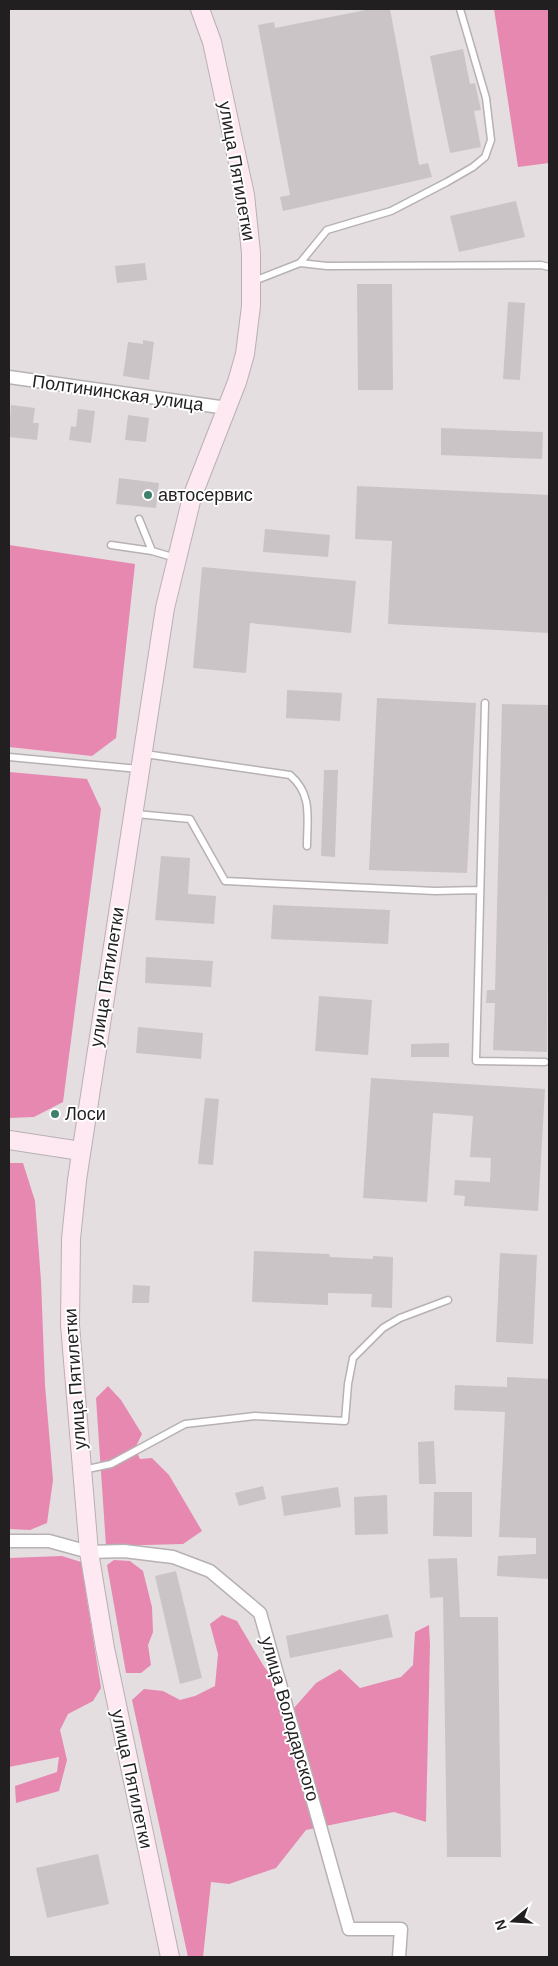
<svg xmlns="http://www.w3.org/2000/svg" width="558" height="1966" font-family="Arial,sans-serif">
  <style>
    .forest { fill: #e688b0 }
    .building { fill: #cac4c6 }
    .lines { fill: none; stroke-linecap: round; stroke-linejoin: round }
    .lane-casing { stroke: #b7b1b3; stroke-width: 9 }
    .street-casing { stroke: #b7b1b3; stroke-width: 15 }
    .secondary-casing { stroke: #b7b1b3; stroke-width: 20 }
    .lane { stroke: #fff; stroke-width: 6 }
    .street { stroke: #fff; stroke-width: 12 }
    .secondary { stroke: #fee8f1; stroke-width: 18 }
    .poi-dot { fill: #3f7f6d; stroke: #fff; stroke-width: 2 }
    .labels { text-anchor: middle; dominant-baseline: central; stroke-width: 4; stroke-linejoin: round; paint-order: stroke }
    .street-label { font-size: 18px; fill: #211f20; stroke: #fff }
    .poi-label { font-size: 18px; fill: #211f20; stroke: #fff; text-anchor: start }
  </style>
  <rect width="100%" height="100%" fill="#e4dee0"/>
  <path class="forest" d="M494 9H549V163L518 167Z
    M9 545 135 564 116 738 92 756 9 747Z
    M9 772 87 779 101 809 63 1102 34 1117 9 1118Z
    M9 1163H23L35 1201 41 1281 45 1385 53 1480 47 1523 30 1530 9 1529Z
    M108 1386 121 1400 142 1434 135 1448 140 1459 152 1458 169 1475 202 1531 183 1544 106 1546 96 1398Z
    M62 1556 81 1562 101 1688 93 1701 68 1714 60 1730 67 1760 59 1791 16 1803 15 1786 57 1772 59 1757 9 1767V1558Z
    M114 1560 130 1561 143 1571 152 1607 153 1632 148 1645 151 1665 141 1673H126L107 1565Z
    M222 1615 237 1621 263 1665 294 1708 316 1683 340 1669 360 1688 401 1677 413 1665 415 1632 429 1625 430 1645 426 1822 394 1812 306 1830 276 1868 229 1884 211 1882 203 1957H188L132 1700 144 1689 163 1691 180 1700 195 1696 215 1686 218 1654 210 1624Z"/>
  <path class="building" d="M371 9H390L419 165 428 163 432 177 283 211 280 197 290 195 258 25 274 22 275 28Z
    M463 49 470 84 475 83 481 110 474 111 481 147 450 153 430 56Z
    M516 201 525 237 459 252 450 216Z
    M145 263 147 280 117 283 115 266Z
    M357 284H392L393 390H358Z
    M508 302 525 303 520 380 503 379Z
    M143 340 154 342 149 380 123 376 128 342 143 344Z
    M11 405 35 408 33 423H39L37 440 9 437Z
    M78 409 95 411 91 443 69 440 71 426 76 427Z
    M128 415 149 418 146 442 125 440Z
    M441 428 543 432 542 459 441 455Z
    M119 478 159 483 156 508 116 504Z
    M357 486 549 495V633L388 624 392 541 355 539Z
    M265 529 330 535 328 557 263 552Z
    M202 567 356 581 351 633 250 623 246 673 193 668Z
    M287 690 342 693 340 721 286 718Z
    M377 698 476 703 467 873 369 870Z
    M502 704 549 705 547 1052 493 1050 495 1003H486L487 990H495Z
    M324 770H338L335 857 321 856Z
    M161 856 190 858 188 894 216 896 214 924 155 920Z
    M273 905 390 910 388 944 271 939Z
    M146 957 213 961 211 987 145 983Z
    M319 996 372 1000 368 1055 315 1051Z
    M138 1027 203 1033 201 1059 136 1053Z
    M449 1043V1057H411V1044Z
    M371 1078 545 1089 538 1211 464 1206 465 1196 454 1195 455 1180 490 1182 491 1158 470 1157 473 1116 433 1113 427 1202 363 1198Z
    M205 1098 219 1099 213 1165 198 1164Z
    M254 1251 329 1254 330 1257 373 1259V1256L393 1257 392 1308 371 1307 372 1294 328 1293V1305L252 1302Z
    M500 1253 537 1255 533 1344 496 1342Z
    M133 1285 150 1286 149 1303H132Z
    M507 1377 549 1379V1579L497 1576 498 1556 536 1554V1538L499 1537 505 1412 454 1410 455 1385 507 1387Z
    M434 1441 436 1484H419L418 1442Z
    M263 1486 266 1499 239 1506 235 1493Z
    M338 1487 341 1507 284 1516 281 1496Z
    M434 1492H472V1537L433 1536Z
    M387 1495 388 1534 355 1535 354 1497Z
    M457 1558 460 1617H498L501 1857H447L443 1597 430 1598 428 1559Z
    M176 1571 202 1678 180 1684 155 1576Z
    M388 1614 393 1637 290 1658 286 1636Z
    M98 1854 109 1904 47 1918 36 1868Z"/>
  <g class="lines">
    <g class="lane-casing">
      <path id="lane" d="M300 263 327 230 391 211 447 182 473 167 485 157 491 140 486 98 460 9
        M254 281 300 263 327 266 541 265 549 267
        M139 519 152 551
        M111 545 152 551 176 558
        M485 703 476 1061 545 1062
        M145 754 290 775C313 795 307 818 307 846
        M9 757 139 769
        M136 814 190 819 225 881 435 891 479 890
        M83 1470 111 1464 185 1424 255 1416 345 1421 348 1384 353 1358 383 1328 400 1318 448 1300"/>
    </g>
    <g class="street-casing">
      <path id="street" d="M9 377 227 408
        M9 1541H49L89 1552 124 1551 173 1557 210 1571 260 1613 349 1929H401L399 1957"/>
    </g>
    <g class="secondary-casing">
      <path id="secondary" d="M9 1140 81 1151
        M170 1957 105 1648 89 1552 70 1325 71 1239 77 1180 165 608 192 497 237 382 245 354 251 306V253L245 195 212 42 200 9"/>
    </g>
    <use href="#lane" class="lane"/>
    <use href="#street" class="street"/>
    <use href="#secondary" class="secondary"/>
  </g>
  <g class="poi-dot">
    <circle cx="148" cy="495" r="5"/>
    <circle cx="55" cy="1114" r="5"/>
  </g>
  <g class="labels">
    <g class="street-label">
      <text transform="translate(237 171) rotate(80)">улица Пятилетки</text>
      <text transform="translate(118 393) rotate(8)">Полтининская улица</text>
      <text transform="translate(107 977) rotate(-81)">улица Пятилетки</text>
      <text transform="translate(75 1379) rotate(-94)">улица Пятилетки</text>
      <text transform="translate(290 1719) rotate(74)">улица Володарского</text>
      <text transform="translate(132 1779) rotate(78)">улица Пятилетки</text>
    </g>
    <g class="poi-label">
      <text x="158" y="495">автосервис</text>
      <text x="65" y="1114">Лоси</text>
    </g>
  </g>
  <rect width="558" height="1966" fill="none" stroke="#211f20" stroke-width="20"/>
  <g transform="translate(513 1921) rotate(252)" stroke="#ffffff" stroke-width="4" paint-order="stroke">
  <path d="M0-4L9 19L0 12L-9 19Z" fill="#211f20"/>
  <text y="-8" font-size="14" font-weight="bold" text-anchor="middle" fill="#211f20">N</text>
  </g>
</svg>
